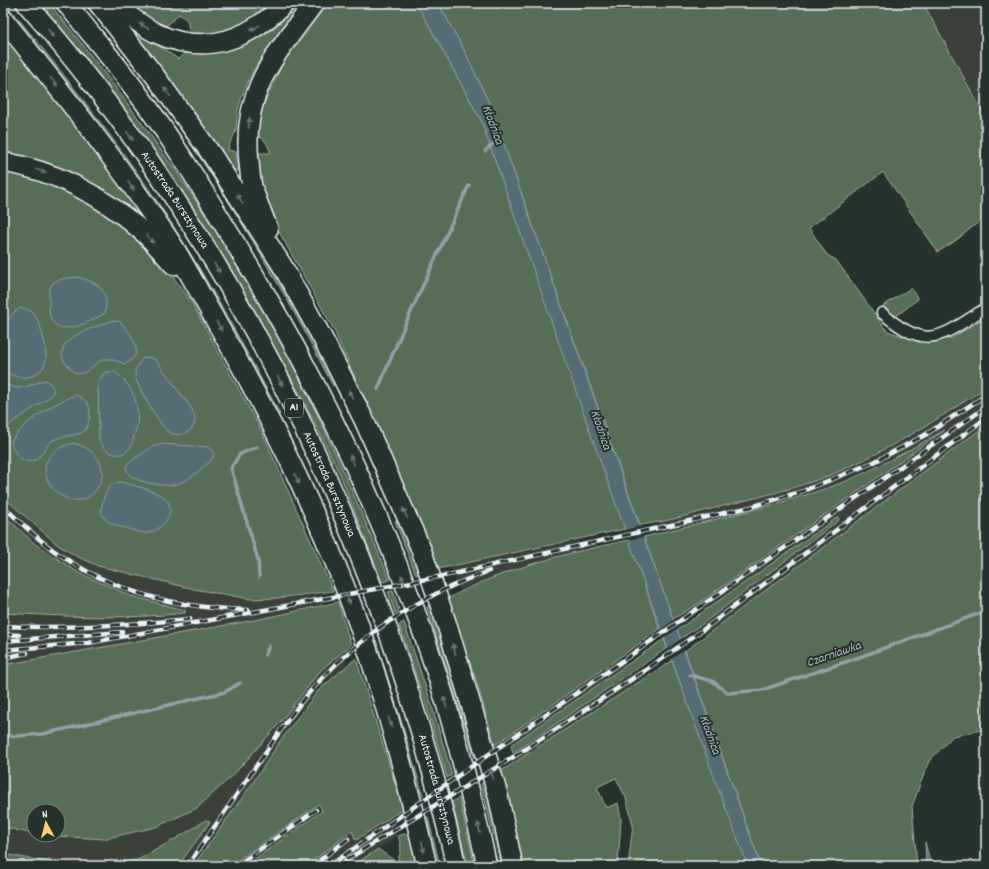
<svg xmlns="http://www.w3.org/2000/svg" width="989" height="869" font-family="Dekko,sans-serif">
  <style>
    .built { fill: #3a4039; fill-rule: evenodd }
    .green { fill: #556e54; stroke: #9eb0a6 }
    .water { fill: #556c74; stroke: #90a1a9 }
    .pier { fill: #26332d }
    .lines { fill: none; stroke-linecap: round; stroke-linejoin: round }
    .stream { stroke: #90a1a9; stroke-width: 3.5 }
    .street-casing { stroke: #e8f1f8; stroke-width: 13 }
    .highway-casing { stroke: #e8f1f8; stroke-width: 22 }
    .street { stroke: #26332d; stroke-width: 10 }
    .highway { stroke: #26332d; stroke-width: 19 }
    .rail-casing { stroke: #e8f1f8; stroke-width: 4.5 }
    .rail { stroke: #26332d; stroke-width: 3; stroke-dasharray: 9; stroke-linecap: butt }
    .oneway { fill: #6a7674 }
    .labels { text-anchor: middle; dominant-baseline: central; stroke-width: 4; stroke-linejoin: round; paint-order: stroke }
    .shield { fill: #26332d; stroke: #aeb8bb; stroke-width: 1 }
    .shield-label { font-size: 11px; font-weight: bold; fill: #e8f1f8 }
    .street-label { font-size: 12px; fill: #e8f1f8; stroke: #26332d }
    .water-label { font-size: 13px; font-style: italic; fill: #adbcc3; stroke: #26332d }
  </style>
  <rect width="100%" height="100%" fill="#26332d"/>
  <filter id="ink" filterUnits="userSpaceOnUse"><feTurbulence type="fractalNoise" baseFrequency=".025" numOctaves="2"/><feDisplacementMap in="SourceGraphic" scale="8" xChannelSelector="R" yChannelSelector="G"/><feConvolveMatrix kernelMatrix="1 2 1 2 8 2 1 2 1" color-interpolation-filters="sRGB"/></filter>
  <g filter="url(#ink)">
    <path class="built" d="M923 3H986V118Z
      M986 387V425L707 634 701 625 839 520 837 517 701 612 696 605 941 433 891 459 831 486 760 509 662 533 659 523 754 499 939 419Z
      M3 497 58 545 74 555 98 566 194 589 250 599 278 598 322 594 324 604 255 619 278 725 321 670 342 653 348 665 318 691 281 740 308 864 352 831 356 840 392 817 398 836 353 866H3ZM34 811H58V835H34Z
      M579 540 582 550 524 566 460 592 450 567Z
      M619 659 624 666 511 745 507 736Z
      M641 667 648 676 517 761 513 753Z"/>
    <path class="green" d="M3 3H5C54 61 100 120 144 182 195 255 238 335 280 414L277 415 37 47 3 8Z
      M39 3H49C116 84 177 169 233 258 296 360 344 470 390 580L382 582 341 477 307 407 227 263 139 130 97 73Z
      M84 3H90L168 103 278 273 337 382 333 386C313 348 294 310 272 274 217 179 155 87 84 3Z
      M123 3H274L245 26 220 34H190L187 20 179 14 162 30Z
      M295 3 300 5C277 36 249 68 239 106 236 114 238 125 235 133 232 141 230 140 228 150L236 152 239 171 231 169 129 29 132 27 178 59 186 51 274 25Z
      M328 3H413L422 13 481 120 625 529 438 569 334 330 275 225 266 205 252 153H271L266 142 256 134 261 110 283 63Z
      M438 3H923L986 118V216L955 241 938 252 883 172 809 228 827 255 836 260 887 331 920 342 952 338 986 317V387C938 420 887 451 833 474 798 488 759 497 723 506 695 513 668 522 640 525L489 103 464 50Z
      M3 31 72 114 141 214 136 216C125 207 113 195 100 188 70 169 38 157 3 152Z
      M3 167 77 192 123 224 162 262 189 298 262 432 333 591 278 598 250 599 194 589 98 566 74 555 58 545 3 497Z
      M911 288 918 299 895 317 886 312 883 306Z
      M986 425V729L953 736 929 761 912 806 917 866H761L685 651Z
      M945 430 696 605 673 619 644 537C706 521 769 508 830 487 870 473 908 450 945 430Z
      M3 514 35 544 79 573 131 596 185 610V613C125 620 63 616 3 613Z
      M838 517 839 520 701 625 680 639 677 630Z
      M399 519 421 574 416 575 395 521Z
      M629 540 660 629 495 745 476 680 447 599C504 568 567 553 629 540Z
      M393 591 399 610 395 613 388 592Z
      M338 602 351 645 321 670 278 725 234 774 197 808 156 827 103 839 40 835H58V811H34V834L3 827V665L255 620Z
      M431 604 480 755 475 759 427 607Z
      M404 622 432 706 452 775 447 778 427 708 399 625Z
      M664 639 667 648 513 753 511 745Z
      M376 640 401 720 423 795 419 798 372 644Z
      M356 658 403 809 356 840 352 831 306 866H245L322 811 319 804 230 866H193L252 784 281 740 318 691Z
      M672 661 748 866H628L633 825 626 798 616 778 597 787 606 808 618 803 621 819 618 866H523L501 771Z
      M486 780 506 866H501L481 784Z
      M459 798 475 866H468L452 802Z
      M428 817 440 866H434L424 820Z
      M206 820 210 822 178 866H92L138 860 184 834Z
      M410 832 417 866H352L378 849 396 862C402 854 402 846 398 836Z
      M925 842 931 866H926Z
      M3 854 70 866H3Z"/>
    <path class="water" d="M413 3H438L464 50 489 103 761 866H748L719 791 590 432 481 120 422 13Z
      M77 277C98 282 110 290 105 313 91 321 59 340 50 317 49 312 49 306 49 301 49 295 48 288 53 283 60 278 69 278 77 277Z
      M22 308C26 309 31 310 33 313 41 322 50 355 44 366 34 381 16 380 3 370 3 348 0 315 22 308Z
      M111 321H119C131 332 148 356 124 364 119 362 112 358 106 359 93 360 83 386 68 366 64 362 62 358 62 353 62 335 97 327 111 321Z
      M149 357 156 360 192 409C193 412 195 416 195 418 196 432 179 439 168 432 161 427 134 382 135 374 135 368 140 362 143 358Z
      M113 371C135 384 143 413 134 436 133 440 132 445 130 448 120 461 102 452 99 439L98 382 104 373Z
      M45 380 51 384 54 390 51 396 3 429V384L16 388 25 387Z
      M77 395C84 399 91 404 90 414 88 442 72 431 53 440 47 444 44 452 39 457 26 469 14 455 11 442 19 425 59 399 77 395Z
      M73 443C93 447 111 466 98 487 72 529 9 460 73 443Z
      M163 444 207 447 212 450 214 456C211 462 206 465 201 469 192 477 184 483 172 485 161 487 117 480 128 463L152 447Z
      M120 482C129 483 158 492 165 498 179 512 161 532 146 533 140 533 132 530 125 528 105 522 96 518 105 495 108 487 111 484 120 482Z"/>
    <path class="pier" d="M642 526 646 536 627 540 624 530Z
      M675 619 679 628 662 639 659 631Z
      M682 638 686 649 670 660 666 650Z"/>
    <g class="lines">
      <path class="stream" d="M485 151 493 144
        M378 389 404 327 469 185
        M257 447 240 454 231 468 258 560 259 577
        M265 655 269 646
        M690 675 712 681 728 693 762 690 857 658 986 611
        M3 736H15L43 734 225 692 240 683"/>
      <g class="street-casing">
        <path id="street" d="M882 313C929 353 941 336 986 308"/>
      </g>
      <g class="highway-casing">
        <g id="highway">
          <path id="s1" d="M26 3C197 198 323 432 404 677 424 740 442 802 456 866"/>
          <path d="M66 3C89 32 114 61 136 91 170 136 200 185 229 233 307 360 375 495 424 636 451 711 470 788 487 866"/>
          <path d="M98 3 155 76 212 155 283 267 323 339 364 420 421 549 448 628 498 795 513 866"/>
          <path d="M113 3C127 14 141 26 158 34 206 56 250 39 285 3"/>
          <path d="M3 19C62 92 121 166 173 246 189 272 203 299 218 325 278 430 332 542 370 657 392 726 411 796 427 866"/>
          <path d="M3 162C56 171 103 196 143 232 154 242 164 254 174 265"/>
          <path d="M268 229C263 215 256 200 252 186 250 178 250 170 249 162 241 91 275 56 314 3"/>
        </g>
      </g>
      <use href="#street" class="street"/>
      <use href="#highway" class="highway"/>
      <g class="rail-casing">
        <path id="rail" d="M3 506C19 521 35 537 53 550 113 593 176 608 248 610
          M3 626C65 629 128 625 190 619
          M3 634 19 635
          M3 641 122 632
          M3 650 88 643 323 599 453 574 751 507 803 491 874 462 925 435 986 395
          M3 658 27 653
          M346 860 515 756 644 671 704 629 986 418
          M187 866C212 831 236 795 261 759 278 734 294 709 315 686 361 634 423 594 489 571
          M236 866 316 810
          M312 866 348 839
          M329 866 986 407"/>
      </g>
      <use href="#rail" class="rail"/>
    </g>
    <defs><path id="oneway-solid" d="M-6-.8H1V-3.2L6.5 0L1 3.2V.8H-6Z"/></defs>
    <g class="oneway">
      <use href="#oneway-solid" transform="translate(144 26) rotate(-150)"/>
      <use href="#oneway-solid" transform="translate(255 28) rotate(150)"/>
      <use href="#oneway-solid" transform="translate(51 33) rotate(51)"/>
      <use href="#oneway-solid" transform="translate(54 82) rotate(51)"/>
      <use href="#oneway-solid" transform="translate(167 92) rotate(-125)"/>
      <use href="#oneway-solid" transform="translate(249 123) rotate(-84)"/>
      <use href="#oneway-solid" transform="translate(130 136) rotate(53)"/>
      <use href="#oneway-solid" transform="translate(41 171) rotate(18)"/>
      <use href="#oneway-solid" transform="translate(131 186) rotate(55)"/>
      <use href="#oneway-solid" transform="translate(240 199) rotate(-122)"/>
      <use href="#oneway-solid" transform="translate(150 239) rotate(47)"/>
      <use href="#oneway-solid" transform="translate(217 268) rotate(59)"/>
      <use href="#oneway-solid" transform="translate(219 326) rotate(60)"/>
      <use href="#oneway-solid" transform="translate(280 381) rotate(63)"/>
      <use href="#oneway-solid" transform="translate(351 395) rotate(-117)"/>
      <use href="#oneway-solid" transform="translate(352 460) rotate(-115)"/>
      <use href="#oneway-solid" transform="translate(297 479) rotate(65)"/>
      <use href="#oneway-solid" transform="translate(405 513) rotate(-114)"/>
      <use href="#oneway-solid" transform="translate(403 580) rotate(-111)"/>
      <use href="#oneway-solid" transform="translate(348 599) rotate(69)"/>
      <use href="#oneway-solid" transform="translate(454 649) rotate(-107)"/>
      <use href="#oneway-solid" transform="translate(445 702) rotate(-107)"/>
      <use href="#oneway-solid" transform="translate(390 722) rotate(72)"/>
      <use href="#oneway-solid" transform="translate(492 774) rotate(-106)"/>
      <use href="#oneway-solid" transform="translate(479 828) rotate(-102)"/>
      <use href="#oneway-solid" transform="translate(423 847) rotate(77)"/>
    </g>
  </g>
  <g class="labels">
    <rect class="shield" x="285" y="399" width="18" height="18" rx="3"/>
    <g class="shield-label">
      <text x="294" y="408">A1</text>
    </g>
    <g class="street-label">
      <text stroke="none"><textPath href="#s1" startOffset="247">Autostrada Bursztynowa</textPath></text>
      <text stroke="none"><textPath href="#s1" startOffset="571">Autostrada Bursztynowa</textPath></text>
      <text stroke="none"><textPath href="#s1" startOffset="895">Autostrada Bursztynowa</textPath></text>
    </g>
    <g class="water-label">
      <text transform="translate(492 125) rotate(70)">Kłodnica</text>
      <text transform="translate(600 430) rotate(71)">Kłodnica</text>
      <text transform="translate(834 655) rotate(-19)">Czarniawka</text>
      <text transform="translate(709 735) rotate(70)">Kłodnica</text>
    </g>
  </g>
  <rect width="989" height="869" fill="none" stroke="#26332d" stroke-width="16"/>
  <rect x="8" y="8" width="973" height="853" fill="none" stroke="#e8f1f8" stroke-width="1.5" filter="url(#ink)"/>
  <g transform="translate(46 823) rotate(353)"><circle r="19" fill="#26332d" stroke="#747f7e"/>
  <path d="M0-3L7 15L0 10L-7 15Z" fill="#ffd166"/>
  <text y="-6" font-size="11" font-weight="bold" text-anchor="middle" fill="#e8f1f8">N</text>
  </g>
</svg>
